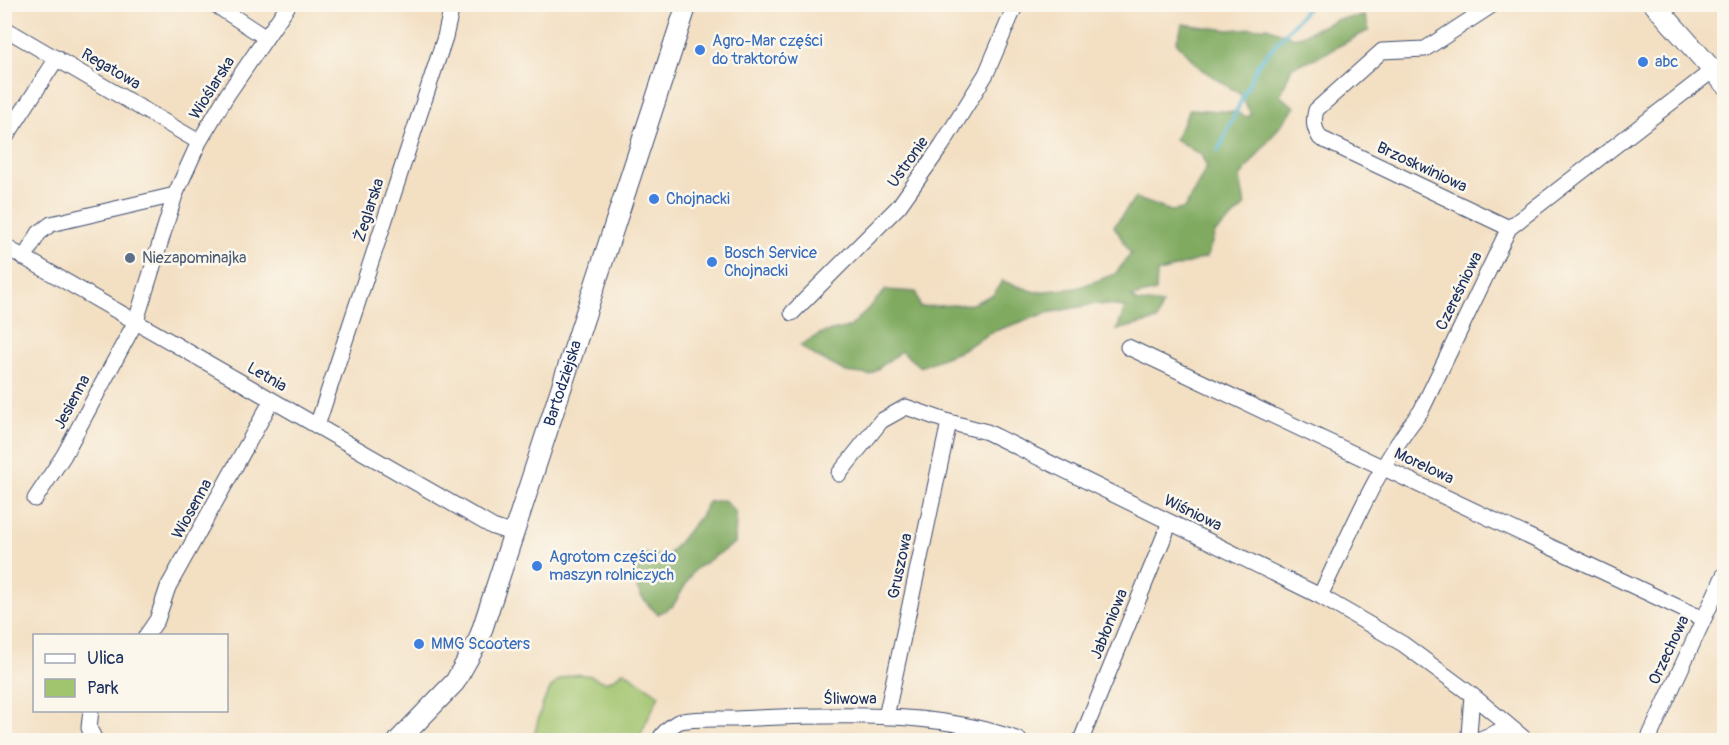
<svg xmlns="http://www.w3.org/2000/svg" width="1729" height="745" font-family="Pangolin,sans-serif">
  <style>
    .green { fill: #a1c46e; stroke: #5e7a66; stroke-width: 1.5 }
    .forest { fill: #80aa61; stroke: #4e6c60; stroke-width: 1.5 }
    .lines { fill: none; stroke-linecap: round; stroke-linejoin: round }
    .stream { stroke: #51b4cf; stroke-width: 4 }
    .minor-casing { stroke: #3b496d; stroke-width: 17 }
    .tertiary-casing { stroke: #3b496d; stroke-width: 22 }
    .minor { stroke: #fff; stroke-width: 15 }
    .tertiary { stroke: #fff; stroke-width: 20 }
    .shop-dot { fill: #3f7fe0; stroke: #fbf7ec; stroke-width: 2 }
    .service-dot { fill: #5c6f8a; stroke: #fbf7ec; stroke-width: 2 }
    .labels { text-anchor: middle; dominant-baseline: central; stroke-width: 5; stroke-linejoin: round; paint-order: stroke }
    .shop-label { font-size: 16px; fill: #366cbe; stroke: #fbf7ec; text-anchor: start }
    .street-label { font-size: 16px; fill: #1b2f5e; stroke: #fbf7ec }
    .service-label { font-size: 16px; fill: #4e5e75; stroke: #fbf7ec; text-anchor: start }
  </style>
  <rect width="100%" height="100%" fill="#fbf7ec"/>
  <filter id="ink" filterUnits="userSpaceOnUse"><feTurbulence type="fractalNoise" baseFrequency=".0167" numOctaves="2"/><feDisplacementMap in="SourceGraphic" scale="12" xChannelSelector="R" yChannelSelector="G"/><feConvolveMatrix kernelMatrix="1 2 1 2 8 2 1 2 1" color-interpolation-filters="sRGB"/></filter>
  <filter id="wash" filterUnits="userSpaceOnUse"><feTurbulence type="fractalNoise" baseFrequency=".008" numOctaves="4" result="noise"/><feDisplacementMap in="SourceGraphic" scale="24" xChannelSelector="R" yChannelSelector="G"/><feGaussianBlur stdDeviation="1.35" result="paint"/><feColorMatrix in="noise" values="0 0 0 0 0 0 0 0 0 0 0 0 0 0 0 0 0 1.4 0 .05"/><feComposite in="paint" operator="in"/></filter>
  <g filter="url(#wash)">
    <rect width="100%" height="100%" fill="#f3dfc2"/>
    <path class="green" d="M624 671 659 695 638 740H533C541 711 545 669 586 675 591 675 595 678 599 680 609 685 617 676 624 671Z"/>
    <path class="forest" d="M1365 16 1369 30 1320 56 1292 67 1280 96 1295 107 1240 177 1245 206 1215 233 1207 257 1157 273 1156 291 1132 297 1137 302 1162 304 1157 320 1117 330 1125 307 1095 304 1047 313 992 332 958 352 920 367 901 351 870 375 846 372 810 353 800 345 822 333 850 327 886 290 916 292 920 307 972 304 994 294 1002 281 1036 292 1077 288 1115 274 1131 254 1114 226 1135 198 1171 211 1184 209 1207 167 1201 155 1175 139 1190 109 1235 112 1247 117 1251 114 1240 94 1201 69 1176 42 1183 24 1229 30 1267 27 1295 38 1338 19Z
      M724 500 736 513 735 543 694 570 673 606 658 614C634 593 632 584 640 553L666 557 699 518 708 502Z"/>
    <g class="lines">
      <path class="stream" d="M1218 151 1258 64 1311 4"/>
    </g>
  </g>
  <g filter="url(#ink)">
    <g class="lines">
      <g class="minor-casing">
        <path id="minor" d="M214 4 266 38
          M1494 4 1425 49 1382 51 1316 110C1313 122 1314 128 1320 138L1509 228
          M4 28 199 142
          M4 140 57 58
          M4 246 493 527 514 534
          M24 258 39 233 51 224 175 195
          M792 313 899 206 942 145 986 74 1016 4
          M1128 347 1703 619
          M317 426 445 37 450 15 449 4
          M839 474 881 421 906 407 949 422 987 432 1320 596 1403 644 1472 695 1526 740
          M35 499 64 455 136 321 175 195 199 142 227 95 289 4
          M1320 596C1351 532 1377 466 1421 411L1509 228 1713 70
          M146 636 157 620 168 587 272 400
          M91 710 89 728 95 740
          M886 717 949 422
          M659 740C663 733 671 726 678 722 687 718 721 719 733 719 823 715 934 709 1019 740
          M1081 740 1170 522
          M1466 740 1469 735 1472 695
          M1478 740 1509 727
          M1648 740 1724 575"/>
      </g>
      <g class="tertiary-casing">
        <g id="tertiary">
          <path d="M1654 4 1724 83"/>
          <path id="s1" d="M399 740 455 682 479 639 687 4"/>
        </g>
      </g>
      <use href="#minor" class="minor"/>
      <use href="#tertiary" class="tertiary"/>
    </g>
  </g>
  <g class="shop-dot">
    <circle cx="700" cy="50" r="6"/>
    <circle cx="1643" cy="62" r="6"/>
    <circle cx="654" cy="199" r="6"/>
    <circle cx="712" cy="262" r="6"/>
    <circle cx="537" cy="566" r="6"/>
    <circle cx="419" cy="644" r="6"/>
  </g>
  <circle class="service-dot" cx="130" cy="258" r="6"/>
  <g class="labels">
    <g class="shop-label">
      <text x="712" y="41">Agro-Mar części<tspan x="712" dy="18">do traktorów</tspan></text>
      <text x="1655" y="62">abc</text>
      <text x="666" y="199">Chojnacki</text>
      <text x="724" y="253">Bosch Service<tspan x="724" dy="18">Chojnacki</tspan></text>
      <text x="549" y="557">Agrotom części do<tspan x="549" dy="18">maszyn rolniczych</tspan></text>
      <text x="431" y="644">MMG Scooters</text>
    </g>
    <g class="street-label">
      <text transform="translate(111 69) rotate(30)">Regatowa</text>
      <text transform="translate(212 88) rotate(-58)">Wioślarska</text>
      <text transform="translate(908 162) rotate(-55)">Ustronie</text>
      <text transform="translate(1422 167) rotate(25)">Brzoskwiniowa</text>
      <text transform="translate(369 210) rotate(-72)">Żeglarska</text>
      <text transform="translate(1459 291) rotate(-64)">Czereśniowa</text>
      <text transform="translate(267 377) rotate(30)">Letnia</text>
      <text stroke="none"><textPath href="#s1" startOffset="399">Bartodziejska</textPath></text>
      <text transform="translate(72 402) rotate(-62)">Jesienna</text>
      <text transform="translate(1424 466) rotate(25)">Morelowa</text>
      <text transform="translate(192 509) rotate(-61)">Wiosenna</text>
      <text transform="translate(1193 513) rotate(26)">Wiśniowa</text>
      <text transform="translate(900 566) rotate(-78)">Gruszowa</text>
      <text transform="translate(1109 624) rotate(-68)">Jabłoniowa</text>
      <text transform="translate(1669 650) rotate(-65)">Orzechowa</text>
      <text x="850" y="699">Śliwowa</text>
    </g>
    <g class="service-label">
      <text x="142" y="258">Niezapominajka</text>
    </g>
  </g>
  <rect width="1729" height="745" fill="none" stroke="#fbf7ec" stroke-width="24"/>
  <rect x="33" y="634" width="195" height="78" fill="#fbf7ec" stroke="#a1a7b3" stroke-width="1.5"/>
  <rect x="45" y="654" width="30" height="9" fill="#ffffff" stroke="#a1a7b3" stroke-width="1.5"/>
  <text x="87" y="664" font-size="18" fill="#1b2f5e">Ulica</text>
  <rect x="45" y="679" width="30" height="18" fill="#a1c46e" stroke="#a1a7b3" stroke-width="1.5"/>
  <text x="87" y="694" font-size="18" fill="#1b2f5e">Park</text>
</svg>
